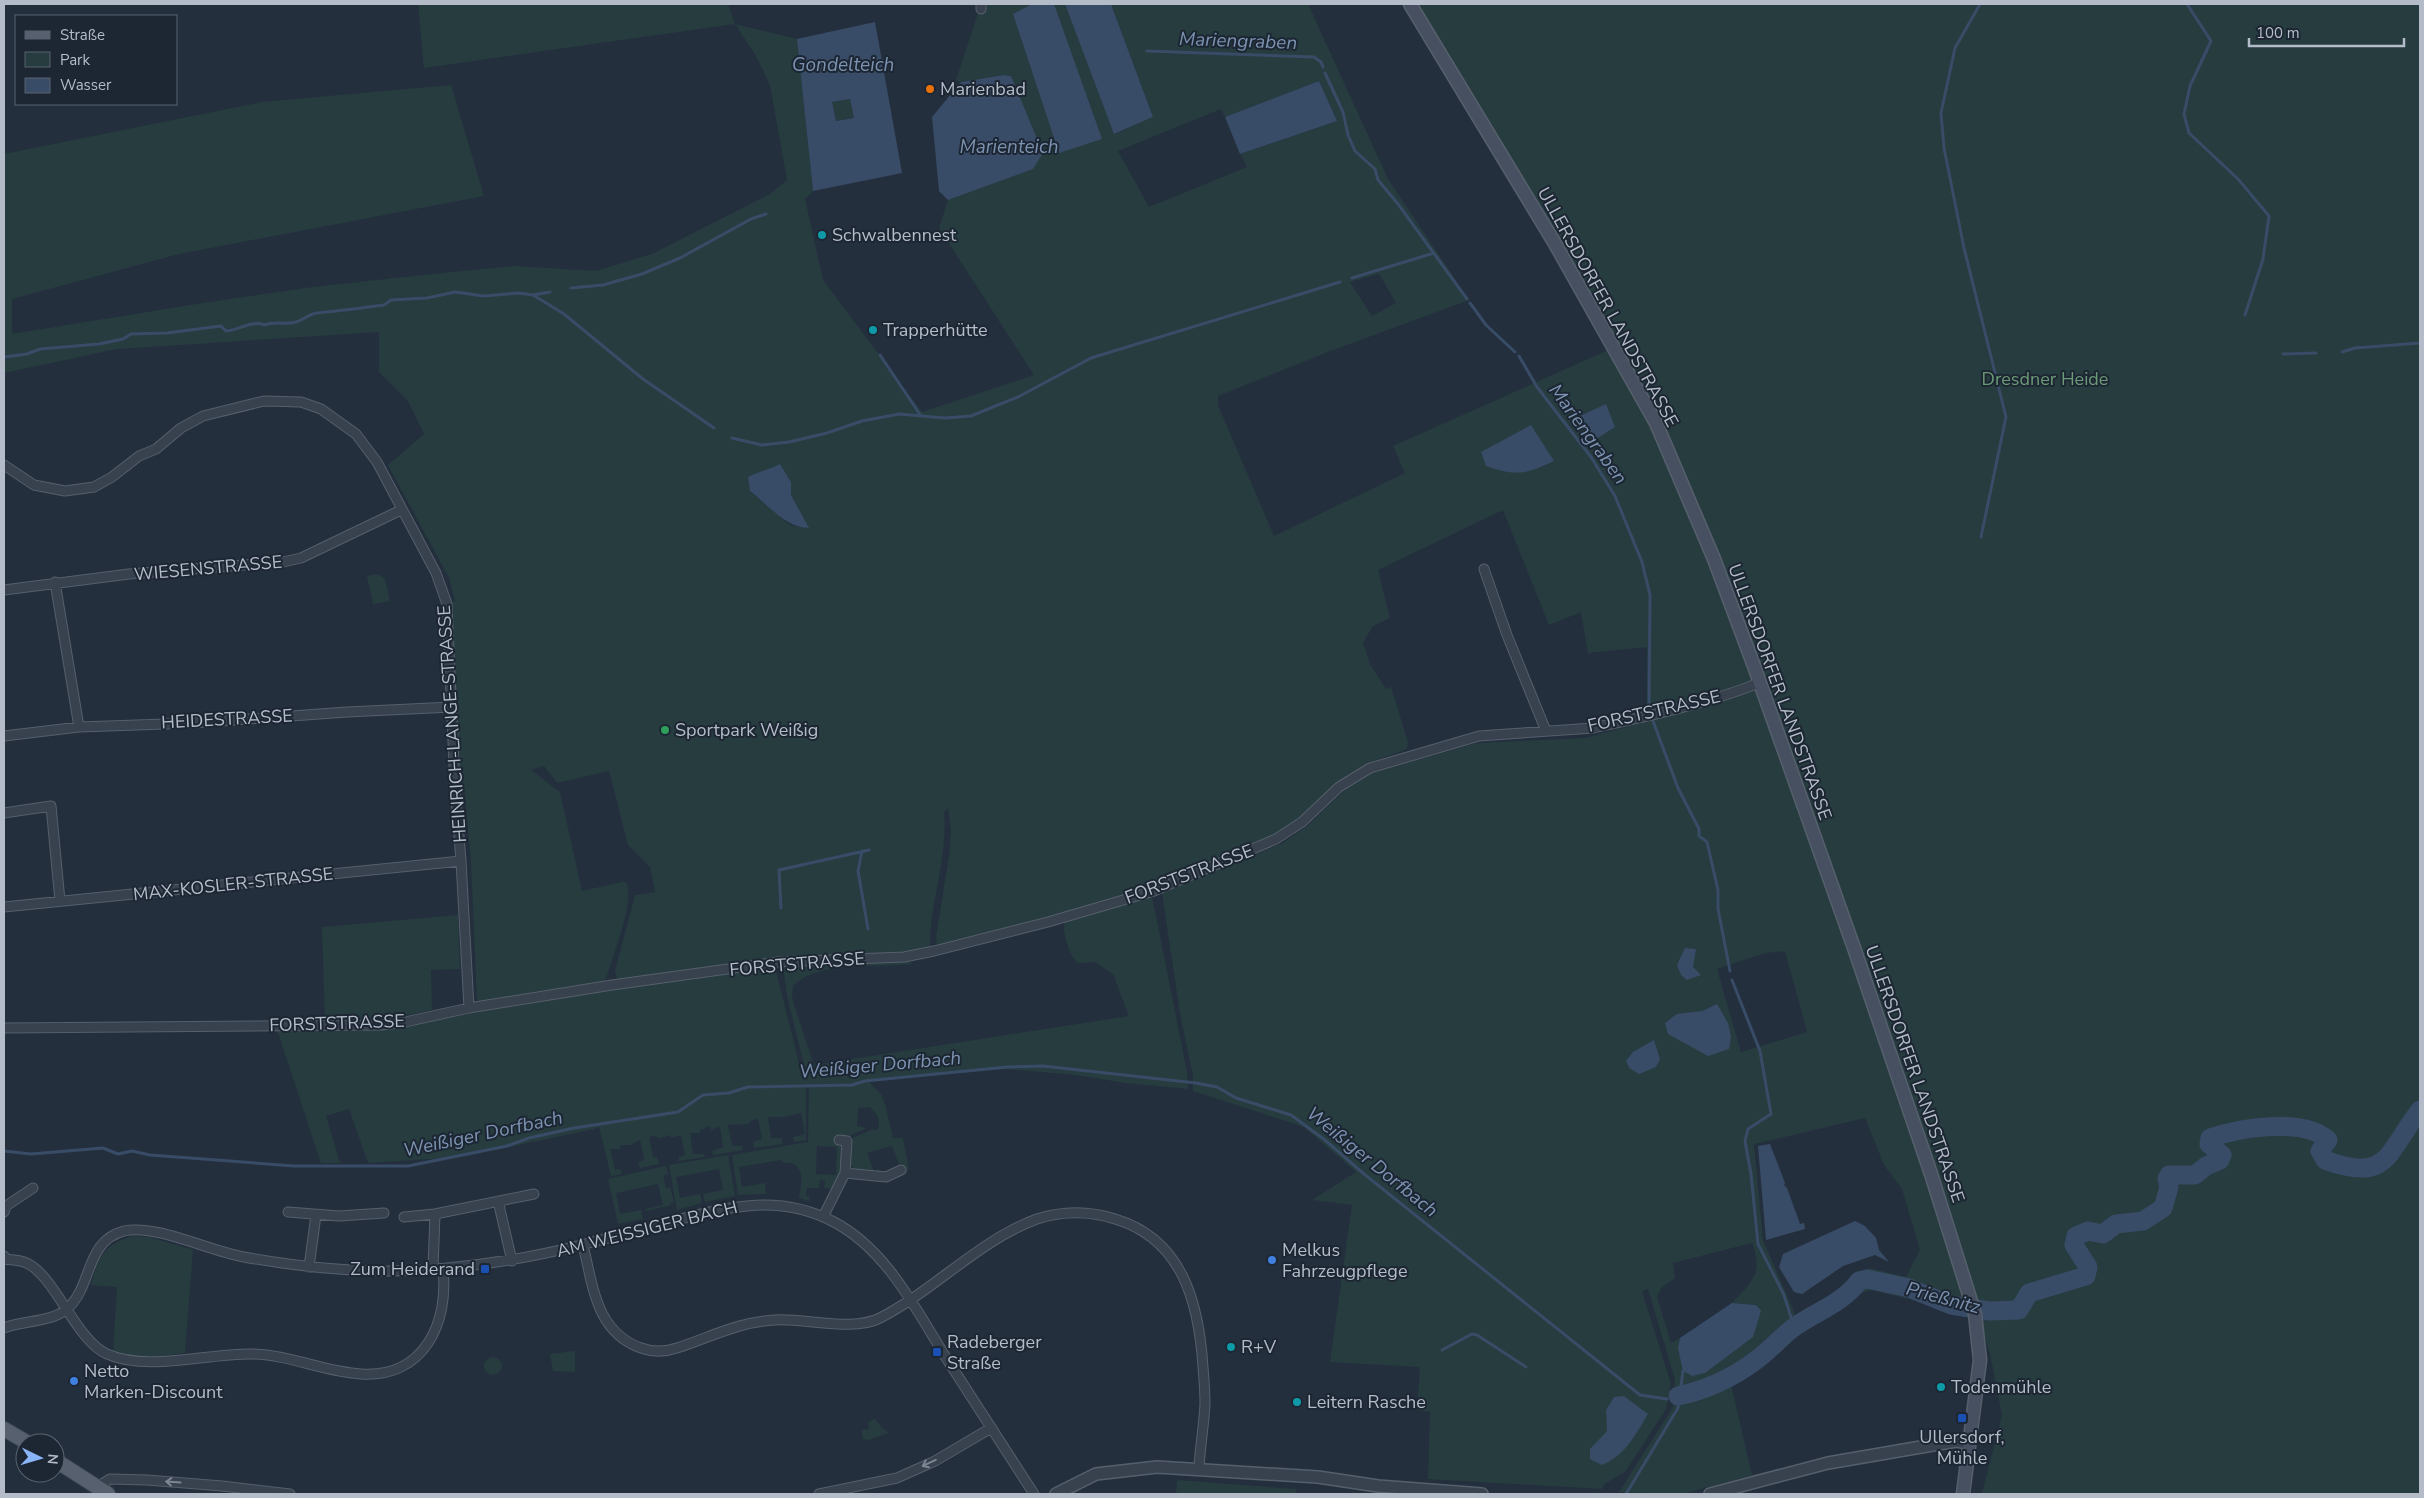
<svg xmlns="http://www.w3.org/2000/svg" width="2424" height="1498" font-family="'Nunito Sans',sans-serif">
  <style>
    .green { fill: #263c3f; fill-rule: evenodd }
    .water { fill: #394c67; fill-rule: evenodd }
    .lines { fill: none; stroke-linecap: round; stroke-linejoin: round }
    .stream { stroke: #394c67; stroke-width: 3 }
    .river { stroke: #394c67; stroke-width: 19 }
    .minor-casing { stroke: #565f6c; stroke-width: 11 }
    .tertiary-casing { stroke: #565f6c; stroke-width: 14 }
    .secondary-casing { stroke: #565f6c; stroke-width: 15 }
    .primary-casing { stroke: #414a57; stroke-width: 16 }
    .minor { stroke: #38414e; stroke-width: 9 }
    .tertiary { stroke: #38414e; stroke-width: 11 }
    .secondary { stroke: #465061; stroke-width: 12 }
    .primary { stroke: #56606e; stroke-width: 14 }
    .oneway { stroke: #7c8592 }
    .food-dot { fill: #e8710a; stroke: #1d2633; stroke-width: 2 }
    .culture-dot { fill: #0f9aa8; stroke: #1d2633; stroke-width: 2 }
    .leisure-dot { fill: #2e9e5b; stroke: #1d2633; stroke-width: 2 }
    .shop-dot { fill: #3f7fe0; stroke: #1d2633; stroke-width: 2 }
    .transit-dot { fill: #1a4fb4; stroke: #1d2633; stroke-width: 2 }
    .labels { text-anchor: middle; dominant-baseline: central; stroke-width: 4; stroke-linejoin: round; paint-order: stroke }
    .poi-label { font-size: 18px; fill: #b4bcc9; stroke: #1d2633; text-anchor: start }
    .street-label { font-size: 18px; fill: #b4bcc9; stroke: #1d2633 }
    .park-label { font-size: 18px; fill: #6b9a76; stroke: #1d2633 }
    .water-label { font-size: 19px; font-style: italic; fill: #7c92b1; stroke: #1d2633 }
  </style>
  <rect width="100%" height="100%" fill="#242f3e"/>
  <path class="green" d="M418 4H728L735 24 797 39 813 191 805 199 823 280 922 412 1034 375 939 228 948 200 1032 169 1019 97 1011 76 1004 75 961 82 956 80 981 4H1065L1115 134 1153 117 1111 4H1308L1388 179 1469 300 1328 352 1218 396V405L1274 536 1405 473 1393 446 1615 347 1414 4H2420V1494H1982L2002 1415 1990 1354 1946 1220 1966 1305 1964 1312 1871 1290 1855 1295 1850 1277 1870 1268 1906 1277 1920 1250 1902 1189 1884 1165 1865 1118 1754 1144 1763 1240 1799 1323 1729 1376 1752 1475 1682 1494 1619 1492 1673 1407 1675 1380 1648 1289 1642 1291 1671 1384 1666 1409 1625 1472 1604 1484 1602 1489 1428 1479 1430 1412 1417 1410 1420 1367 1330 1362 1352 1205 1312 1200 1356 1172 1304 1127 1193 1091V1076L1180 1014 1162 893 1283 843 1308 825 1344 791 1372 773 1477 743 1585 738 1683 712 1680 702 1647 709V647L1588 653 1581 612 1549 625 1503 510 1378 570 1390 618 1373 626 1363 643 1370 664 1386 689 1391 687 1408 742 1407 749 1369 763 1337 784 1299 819 1274 836 1151 887 1064 913 937 945 936 937 949 856 951 831 948 808 944 812C948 858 930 901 930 946 901 956 868 953 837 954V962H911V964C877 968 818 960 793 986L792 999 814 1065 1129 1016 1113 974 1095 962 1078 963C1070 957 1061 931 1065 921L1152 896 1187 1072 1188 1089 1125 1083 1076 1075 1006 1069 868 1081 881 1094 885 1104 893 1138H903L909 1169 905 1175 902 1163 899 1164 892 1146 867 1153 874 1171 879 1169 880 1174 854 1170 850 1163 851 1139 873 1129 878 1130C880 1119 878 1115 870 1107L858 1108 857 1126 865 1127V1129L849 1136H834V1143L843 1144 842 1170 832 1189 824 1188 825 1181 820 1180 819 1188H807L806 1196 810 1197 809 1201 799 1198C802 1182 806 1161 783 1163L782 1160 739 1167 742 1187 765 1183 766 1194 738 1195 732 1155 808 1142 809 1087 806 1088V1140L794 1142 793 1137 805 1134 801 1113 784 1117H768L771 1138H782L783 1144 754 1148 753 1142 762 1139 758 1118 749 1122V1124L728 1125 732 1146H742L743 1150 713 1155 712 1151 723 1147 720 1126 711 1130 710 1126 700 1130V1133H690L693 1154H704L705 1157 678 1161 679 1157 685 1155 681 1135 671 1138 670 1135 661 1138 654 1136 649 1137 653 1157H657L659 1164 640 1168 638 1163 644 1159 640 1140 630 1145H620V1149H610L615 1170 620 1169 622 1174 611 1176 599 1127 594 1129 462 1157 368 1163 349 1109 326 1116 340 1163H321L277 1030H375L609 990 775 967 798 1059 800 1066 804 1065 787 996 782 958 621 980 617 978 615 971 635 895 655 892 650 867 628 845 609 771 557 783 544 766 531 770 560 792 582 891 622 882H626C636 899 612 958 606 979L597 984 482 1002 477 1000 471 862 464 785 455 787 447 604 455 601 449 578 388 465 424 434 408 401 379 372V332L117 349 4 373V154L262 102 451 85 484 196 179 254 12 299V334L209 302 313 287 451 272 515 266 596 271 652 254 770 194 787 180 770 85 756 56 735 24 424 68ZM1319 81 1337 121 1240 154 1247 167 1149 207 1118 151 1221 109 1225 117ZM1379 274 1396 303 1372 316 1350 282ZM780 464 791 482V495L808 528 790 525 750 491 759 471H768ZM1785 951 1807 1032 1741 1052 1717 969 1765 953ZM1716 1004 1668 1034 1677 1015 1702 1011ZM817 1146 837 1147 836 1175 816 1174ZM1752 1243C1764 1274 1752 1281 1732 1303L1756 1305 1678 1348 1680 1338 1671 1343 1657 1297 1661 1288 1675 1278 1673 1263Z
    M850 99 854 118 836 121 832 102Z
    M378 574 385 579 390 601 373 604 367 576Z
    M458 915 460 969 431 970 432 1010 398 1017 325 1020 322 927Z
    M728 1155 735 1196 705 1202 703 1194 723 1190 719 1169 676 1177 680 1198 700 1194 702 1203 677 1210 669 1165Z
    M666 1166 668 1174 663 1175 666 1188 670 1187 674 1202 670 1203 671 1205 646 1211V1209L663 1205 658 1184 616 1193 620 1214 641 1210 643 1219 618 1224 608 1179Z
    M133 1236 149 1237 193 1250 185 1353C159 1357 138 1359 113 1353L117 1287 91 1285C99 1256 103 1245 133 1236Z
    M575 1351V1372L553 1371 550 1354Z
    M484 1366a9 9 0 1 1 18 0a9 9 0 1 1-18 0Z
    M875 1419 882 1428 889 1433 868 1440 863 1439 861 1430 869 1429 868 1422Z
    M1177 1480 1296 1489V1494H1176Z"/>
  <path class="water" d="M1032 4H1054L1102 139 1059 153 1013 14Z
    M1065 4H1111L1153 117 1114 134Z
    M875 22 902 173 813 191 797 39ZM850 99 854 118 836 121 832 102Z
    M1004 75 1011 76 1043 153 1033 169 948 200 939 191 932 117 961 82Z
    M1319 81 1337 121 1240 154 1225 117Z
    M1606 404 1615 427 1598 438H1590L1580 416Z
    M1531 425 1554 461C1525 475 1515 476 1486 466L1481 452Z
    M780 464 791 482V495L809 528C786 528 768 505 750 491L748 477C759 471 769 470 780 464Z
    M1685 948 1696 949 1693 967 1701 975 1687 980 1681 975 1677 965Z
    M1717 1004 1728 1023 1731 1037 1729 1049 1708 1056 1668 1034 1665 1023 1677 1014 1702 1011Z
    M1654 1040 1660 1059 1656 1067 1639 1074 1629 1068 1626 1061 1633 1052Z
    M1770 1144 1785 1183 1784 1185 1787 1188 1800 1224 1804 1223 1805 1229 1766 1240 1758 1146Z
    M1855 1221 1865 1226 1876 1238 1879 1250 1889 1262 1875 1255 1843 1266 1802 1294 1794 1292 1779 1267 1783 1254Z
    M1732 1303 1756 1305 1761 1311 1753 1337 1705 1373 1692 1376 1683 1371 1678 1348 1680 1338Z
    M1624 1396 1648 1414C1635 1435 1626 1455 1602 1465L1590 1459V1449L1607 1431 1606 1410 1614 1397Z"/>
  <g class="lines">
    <path class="stream" d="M1980 4 1955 48 1941 113 1944 148 1964 248 2006 417 1981 537
      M2187 4 2211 41 2190 86 2184 114 2189 133 2238 179 2269 216 2263 259 2245 315
      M1147 51 1314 57 1321 62 1323 67
      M1325 73 1343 112 1348 135 1355 151 1375 169 1378 180 1398 204 1467 299
      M1352 278 1434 253
      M571 288 603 285 642 274 680 258 751 219 766 214
      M533 295 550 292
      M1470 303 1486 325 1515 352
      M2342 352 2355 348 2420 343
      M2283 354 2316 353
      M880 355 921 416
      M1519 356 1537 387 1591 457 1615 496 1642 562 1650 595 1649 707
      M4 357 27 354 40 349 99 344 123 339 131 334 167 333 221 326 226 331C241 330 249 320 265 325 275 321 285 325 296 322 303 320 309 314 317 313 339 311 361 308 384 305L391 300 427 298 455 292 484 296 518 293 533 295 564 314 643 379 714 428
      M732 438 762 445 789 442 827 433 862 421 899 414 945 418 971 416 1018 397 1091 358 1340 282
      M1653 721 1678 788 1699 829V836L1707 842 1718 890V909L1730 971
      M862 851 858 871 868 929
      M781 908 779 870 869 850
      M1732 980 1760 1051 1771 1114 1748 1129 1745 1141 1751 1174 1758 1244 1784 1295 1794 1327
      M4 1151 31 1154 103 1148 118 1154 132 1151 150 1155 294 1166H408L507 1146 529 1138 574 1128 678 1112 703 1095 729 1093 748 1087 852 1085 865 1081 1007 1067 1043 1066 1196 1083 1217 1087 1236 1098 1291 1115 1325 1140 1364 1174 1640 1395 1667 1399
      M1442 1350 1472 1334 1477 1335 1526 1367
      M1626 1494 1678 1408 1683 1371"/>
    <path class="river" d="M1678 1396C1706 1390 1732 1378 1755 1361 1769 1351 1780 1338 1793 1328 1815 1312 1843 1303 1859 1281L1867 1279 1909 1288 1951 1305 1989 1311 2019 1310 2029 1293 2086 1276 2088 1267 2074 1245 2076 1236 2088 1231 2103 1234 2116 1224 2143 1221 2163 1208 2169 1187 2167 1179 2169 1175H2195L2206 1166 2220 1160 2222 1155 2209 1144 2210 1138C2239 1128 2303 1117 2328 1140L2320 1151 2325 1160C2389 1184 2387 1152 2420 1110"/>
    <g class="minor-casing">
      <path id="minor" d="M981 9V4
        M4 465 34 485 65 491 94 487 112 477 139 456 156 449 181 428 203 416 264 401 301 402 321 409 356 434 377 462 436 573 447 604 455 787 461 861 469 1008
        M1484 569 1507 635 1546 731
        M55 582 79 727
        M4 590 129 574 283 562 301 558 401 510
        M4 736 79 727 194 723 347 712 452 707
        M4 813 51 806 60 901
        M4 907 461 861
        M4 1028 382 1025 405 1022 469 1008 612 985 778 962 904 957 934 951 1048 922 1154 891 1276 839 1302 822 1339 787 1370 768 1479 736 1593 728C1649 716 1706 704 1759 683
        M845 1173 886 1177 901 1170
        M498 1201 512 1261
        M4 1212 6 1206 33 1188
        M288 1212 339 1216 384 1213
        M404 1217 435 1214 534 1194
        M823 1217 845 1173 847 1141 839 1140
        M583 1245C593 1286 596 1332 641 1348 652 1352 665 1352 677 1348 711 1337 738 1322 775 1320 806 1318 853 1332 880 1318 933 1291 981 1239 1037 1219 1062 1211 1090 1211 1115 1219 1183 1239 1199 1304 1203 1367 1204 1379 1205 1391 1205 1404 1204 1425 1200 1447 1199 1468
        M4 1256 5 1259C11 1260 18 1260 24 1262 54 1272 75 1340 107 1354 148 1372 207 1353 253 1354 290 1355 325 1372 361 1374 424 1378 449 1323 443 1269
        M309 1267 316 1215
        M433 1269 435 1214
        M4 1328C23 1320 52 1323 68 1308 93 1285 85 1241 124 1231 156 1224 209 1251 244 1257 311 1269 379 1275 447 1268 493 1264 537 1256 581 1245 613 1237 645 1229 677 1220 732 1206 780 1194 834 1222 889 1251 918 1314 950 1364 978 1408 1006 1451 1034 1494
        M97 1487 110 1479 147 1480 222 1486 290 1494
        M819 1494 897 1478 935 1461 991 1428"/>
    </g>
    <g class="tertiary-casing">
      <path id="tertiary" d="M1056 1494 1096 1474 1157 1467 1318 1477 1378 1486 1482 1494
        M1710 1494 1828 1463 1956 1441 1969 1443"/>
    </g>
    <g class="secondary-casing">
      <path id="secondary" d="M1410 4 1554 242 1656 423 1714 559 1754 666 1854 948 1931 1174 1975 1314 1980 1360 1963 1494"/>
    </g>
    <g class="primary-casing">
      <path id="primary" d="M4 1429 28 1443
        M55 1460 108 1494"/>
    </g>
    <use href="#minor" class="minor"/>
    <use href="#tertiary" class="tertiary"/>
    <use href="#secondary" class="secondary"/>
    <use href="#primary" class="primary"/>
  </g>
  <defs><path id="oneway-shaft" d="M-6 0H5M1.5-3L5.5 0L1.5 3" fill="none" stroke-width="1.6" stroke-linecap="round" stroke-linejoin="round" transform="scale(1.25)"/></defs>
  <g class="oneway">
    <use href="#oneway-shaft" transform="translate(929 1463) rotate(155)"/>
    <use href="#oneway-shaft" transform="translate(173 1482) rotate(-176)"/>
  </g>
  <circle class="food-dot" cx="930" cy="89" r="5"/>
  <g class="culture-dot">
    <circle cx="822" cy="235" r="5"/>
    <circle cx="873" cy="330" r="5"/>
    <circle cx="1231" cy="1347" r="5"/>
    <circle cx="1941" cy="1387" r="5"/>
    <circle cx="1297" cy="1402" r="5"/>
  </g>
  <circle class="leisure-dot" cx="665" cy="730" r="5"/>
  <g class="shop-dot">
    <circle cx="1272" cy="1260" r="5"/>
    <circle cx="74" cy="1381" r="5"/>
  </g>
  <g class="transit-dot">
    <rect x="480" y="1264" width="10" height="10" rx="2.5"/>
    <rect x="932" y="1347" width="10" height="10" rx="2.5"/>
    <rect x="1957" y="1413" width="10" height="10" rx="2.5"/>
  </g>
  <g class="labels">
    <g class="poi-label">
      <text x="940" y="89">Marienbad</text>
      <text x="832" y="235">Schwalbennest</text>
      <text x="883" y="330">Trapperhütte</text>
      <text x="675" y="730">Sportpark Weißig</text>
      <text x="1282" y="1250">Melkus<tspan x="1282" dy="21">Fahrzeugpflege</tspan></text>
      <text x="475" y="1269" text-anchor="end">Zum Heiderand</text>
      <text x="947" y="1342">Radeberger<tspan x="947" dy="21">Straße</tspan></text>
      <text x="1241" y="1347">R+V</text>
      <text x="84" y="1371">Netto<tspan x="84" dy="21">Marken-Discount</tspan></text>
      <text x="1951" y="1387">Todenmühle</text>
      <text x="1307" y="1402">Leitern Rasche</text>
      <text x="1962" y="1437" text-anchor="middle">Ullersdorf,<tspan x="1962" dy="21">Mühle</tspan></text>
    </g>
    <g class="street-label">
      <text transform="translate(1608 307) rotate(61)">ULLERSDORFER LANDSTRASSE</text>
      <text transform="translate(208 568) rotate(-5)">WIESENSTRASSE</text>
      <text transform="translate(1780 692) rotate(70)">ULLERSDORFER LANDSTRASSE</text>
      <text transform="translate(1654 711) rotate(-13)">FORSTSTRASSE</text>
      <text transform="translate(227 719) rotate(-3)">HEIDESTRASSE</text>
      <text transform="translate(452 724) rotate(-94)">HEINRICH-LANGE-STRASSE</text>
      <text transform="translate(1189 874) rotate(-21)">FORSTSTRASSE</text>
      <text transform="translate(233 884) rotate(-6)">MAX-KOSLER-STRASSE</text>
      <text transform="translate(797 964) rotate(-5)">FORSTSTRASSE</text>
      <text transform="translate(337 1023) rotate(-2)">FORSTSTRASSE</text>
      <text transform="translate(1915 1074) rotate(71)">ULLERSDORFER LANDSTRASSE</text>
      <text transform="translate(647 1229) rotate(-14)">AM WEISSIGER BACH</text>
    </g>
    <g class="park-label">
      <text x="2045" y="379">Dresdner Heide</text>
    </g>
    <g class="water-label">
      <text transform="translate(1238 41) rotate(2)">Mariengraben</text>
      <text x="843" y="65">Gondelteich</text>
      <text x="1009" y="147">Marienteich</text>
      <text transform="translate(1588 434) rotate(54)">Mariengraben</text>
      <text transform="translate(880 1065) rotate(-5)">Weißiger Dorfbach</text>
      <text transform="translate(483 1134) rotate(-12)">Weißiger Dorfbach</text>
      <text transform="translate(1372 1162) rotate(39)">Weißiger Dorfbach</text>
      <text transform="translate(1943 1298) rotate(15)">Prießnitz</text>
    </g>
  </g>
  <rect width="2424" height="1498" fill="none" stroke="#b4bcc9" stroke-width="10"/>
  <rect x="15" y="15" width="162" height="90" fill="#1d2633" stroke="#59626f"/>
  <rect x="25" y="31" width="25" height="8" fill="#56606e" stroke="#59626f"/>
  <text x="60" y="40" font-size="15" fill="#b4bcc9">Straße</text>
  <rect x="25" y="52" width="25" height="15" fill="#263c3f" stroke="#59626f"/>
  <text x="60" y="65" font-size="15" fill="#b4bcc9">Park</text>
  <rect x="25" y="78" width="25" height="15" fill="#394c67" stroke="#59626f"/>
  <text x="60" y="90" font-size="15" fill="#b4bcc9">Wasser</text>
  <g transform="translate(40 1458) rotate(95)"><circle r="24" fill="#1d2633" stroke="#59626f"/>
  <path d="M0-4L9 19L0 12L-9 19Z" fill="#8ab4f8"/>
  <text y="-8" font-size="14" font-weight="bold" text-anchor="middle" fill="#b4bcc9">N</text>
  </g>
  <path d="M2249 38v8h155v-8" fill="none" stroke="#b4bcc9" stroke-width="2.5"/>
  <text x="2256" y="38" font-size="15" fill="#b4bcc9" stroke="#1d2633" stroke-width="4" paint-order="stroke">100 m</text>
</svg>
